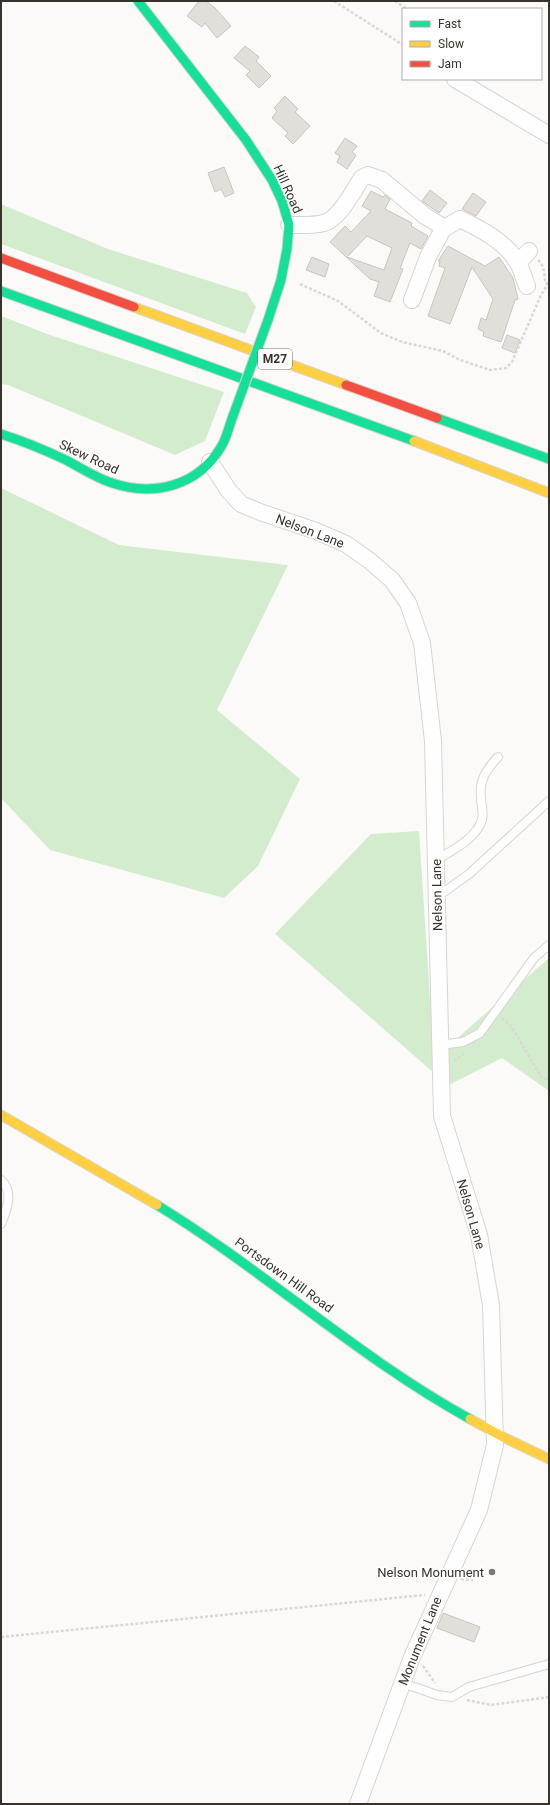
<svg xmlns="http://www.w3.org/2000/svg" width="550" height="1805" font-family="Roboto,sans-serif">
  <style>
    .green { fill: #d4ecce }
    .building { fill: #e2ded9; stroke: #c8c4bf; fill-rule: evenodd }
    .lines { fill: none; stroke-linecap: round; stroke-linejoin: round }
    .lane-casing { stroke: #d8d5cf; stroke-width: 10 }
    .street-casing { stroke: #d8d5cf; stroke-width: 18 }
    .fast-casing { stroke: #d8d5cf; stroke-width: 11 }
    .slow-casing { stroke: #d8d5cf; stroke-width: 11 }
    .jam-casing { stroke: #d8d5cf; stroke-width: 11 }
    .path { stroke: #dad8d7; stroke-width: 2.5; stroke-dasharray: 3 2; stroke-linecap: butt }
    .lane { stroke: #fffefe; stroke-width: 8 }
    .street { stroke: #fffefe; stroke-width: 16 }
    .fast { stroke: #16e098; stroke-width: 9 }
    .slow { stroke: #ffcf43; stroke-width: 9 }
    .jam { stroke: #f24e42; stroke-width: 9 }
    .fast-bridge-casing { stroke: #d8d5cf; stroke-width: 11; stroke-linecap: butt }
    .fast-bridge { stroke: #16e098; stroke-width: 9 }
    .poi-dot { fill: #7d7972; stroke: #fff; stroke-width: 1.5 }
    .labels { text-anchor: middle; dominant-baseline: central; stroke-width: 3.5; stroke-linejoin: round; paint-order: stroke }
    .shield { fill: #fff; stroke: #74706a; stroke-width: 1 }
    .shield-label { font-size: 12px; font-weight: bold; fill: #38332a }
    .street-label { font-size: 13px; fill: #38332a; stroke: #fff }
    .poi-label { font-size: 13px; fill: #38332a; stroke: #fff; text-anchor: end }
  </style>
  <rect width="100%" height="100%" fill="#fcfaf8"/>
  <path class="green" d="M1 204 108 249 247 293 256 307 245 334 1 244Z
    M1 316 50 335 224 392 205 441 175 455 8 385 1 384Z
    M1 488 119 545 288 565 217 710 300 779 258 866 224 898 50 850 1 798Z
    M419 831 435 1074 275 934 371 834Z
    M549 958V1091L502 1058 447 1086 446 1048Z"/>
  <path class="building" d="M199 1H206L215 8 231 26 217 38 205 23 202 27 187 16Z
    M245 46 259 57 256 61 271 76 259 88 246 75 250 71 234 58Z
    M285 96 298 109 295 112 310 126 293 144 285 136 288 133 272 118 277 111 274 108Z
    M345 138 357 146 352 152 356 155 347 169 337 162 340 156 335 153Z
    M224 167 234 193 225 197 221 189 215 192 208 173Z
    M430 190 447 203 439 213 422 201Z
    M371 191 383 197 385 195 390 199 385 209 412 223 411 226 428 236 421 249 410 243 400 268 403 269 390 302 374 296 379 282 370 279 330 242 345 226 351 232 371 211 362 206ZM367 236 392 248 384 270 347 257Z
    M473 193 486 202 476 216 462 209Z
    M448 246 485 266 499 257 513 278 518 299 515 300 501 342 483 336 484 332 478 329 481 318 486 320 493 299 472 267 450 324 428 316 445 268 439 266 440 261H438Z
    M312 257 329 264 325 277 306 270Z
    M507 335 520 340 515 353 502 348Z
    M443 1613 480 1627 474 1642 437 1628Z"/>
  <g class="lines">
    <g class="lane-casing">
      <path id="lane" d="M436 860C451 851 476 839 482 820 484 812 481 806 481 798 479 780 486 770 498 757
        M437 897 469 874 549 801
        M440 1045 463 1042 480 1033 534 958 549 945
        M1 1180C14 1191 7 1210 1 1224
        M403 1683 437 1695 452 1697 469 1687 549 1664"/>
    </g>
    <g class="street-casing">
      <path id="street" d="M455 79 549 135
        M289 225C300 225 313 226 324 223 340 218 353 191 362 178L368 175 382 180 425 216 445 228
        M518 263 529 251
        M412 300 428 257 443 229 460 219C481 229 506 242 518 263 522 270 524 279 527 286
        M210 462 229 491 241 504 260 512 316 531 346 544 370 561 392 580 408 603 422 643 433 741 442 1116 479 1235 491 1305 495 1445 479 1510 412 1657 358 1804"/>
    </g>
    <g class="fast-casing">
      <path id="fast" d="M138 1 246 140 272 180 282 201 289 225 287 249 281 280 268 320
        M1 291 414 441
        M437 418 549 459
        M1 434C23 441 45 450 66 460 81 468 96 478 112 483 154 497 198 486 221 447 227 438 229 426 233 416
        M157 1205C265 1271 359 1358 470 1419"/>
    </g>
    <g class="slow-casing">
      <path id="slow" d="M134 307 346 385
        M414 441 549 493
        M1 1115 157 1205
        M470 1419 505 1438 549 1459"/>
    </g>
    <g class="jam-casing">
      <path id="jam" d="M1 258 134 307
        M346 385 437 418"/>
    </g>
    <path class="path" d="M334 1 403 45
      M395 1 407 9
      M538 260C544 265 545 275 545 282L549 285
      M300 284 338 301 381 333 402 342 443 351 460 360 490 370 506 368 512 362 541 295 548 284
      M502 1018 511 1026 542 1078 549 1079
      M454 1061 466 1052
      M461 1579 473 1580
      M1 1637 425 1595
      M423 1666 435 1683
      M467 1700 491 1705 549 1697"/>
    <use href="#lane" class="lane"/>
    <use href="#street" class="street"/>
    <use href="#fast" class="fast"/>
    <use href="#slow" class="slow"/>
    <use href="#jam" class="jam"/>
    <g class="fast-bridge-casing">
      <path id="fast-bridge" d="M233 416 268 320"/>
    </g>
    <use href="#fast-bridge" class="fast-bridge"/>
  </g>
  <circle class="poi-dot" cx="492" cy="1572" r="4"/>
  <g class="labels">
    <rect class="shield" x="258" y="349" width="34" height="20" rx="3"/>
    <g class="shield-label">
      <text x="275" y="359">M27</text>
    </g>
    <g class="street-label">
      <text transform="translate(288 189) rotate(66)">Hill Road</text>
      <text transform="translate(89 457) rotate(25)">Skew Road</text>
      <text transform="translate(310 531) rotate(21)">Nelson Lane</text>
      <text transform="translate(437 895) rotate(-91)">Nelson Lane</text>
      <text transform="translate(471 1214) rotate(74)">Nelson Lane</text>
      <text transform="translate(284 1275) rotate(36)">Portsdown Hill Road</text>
      <text transform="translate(420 1641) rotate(-68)">Monument Lane</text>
    </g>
    <g class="poi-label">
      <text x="484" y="1572">Nelson Monument</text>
    </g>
  </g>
  <rect width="550" height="1805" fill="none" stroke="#38332a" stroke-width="4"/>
  <rect x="402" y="8" width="140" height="72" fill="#ffffff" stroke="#afadaa"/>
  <rect x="410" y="21" width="20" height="6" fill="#16e098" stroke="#afadaa"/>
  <text x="438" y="28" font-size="12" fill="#38332a">Fast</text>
  <rect x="410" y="41" width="20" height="6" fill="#ffcf43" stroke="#afadaa"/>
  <text x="438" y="48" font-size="12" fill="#38332a">Slow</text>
  <rect x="410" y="61" width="20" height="6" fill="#f24e42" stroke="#afadaa"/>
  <text x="438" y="68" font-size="12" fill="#38332a">Jam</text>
</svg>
